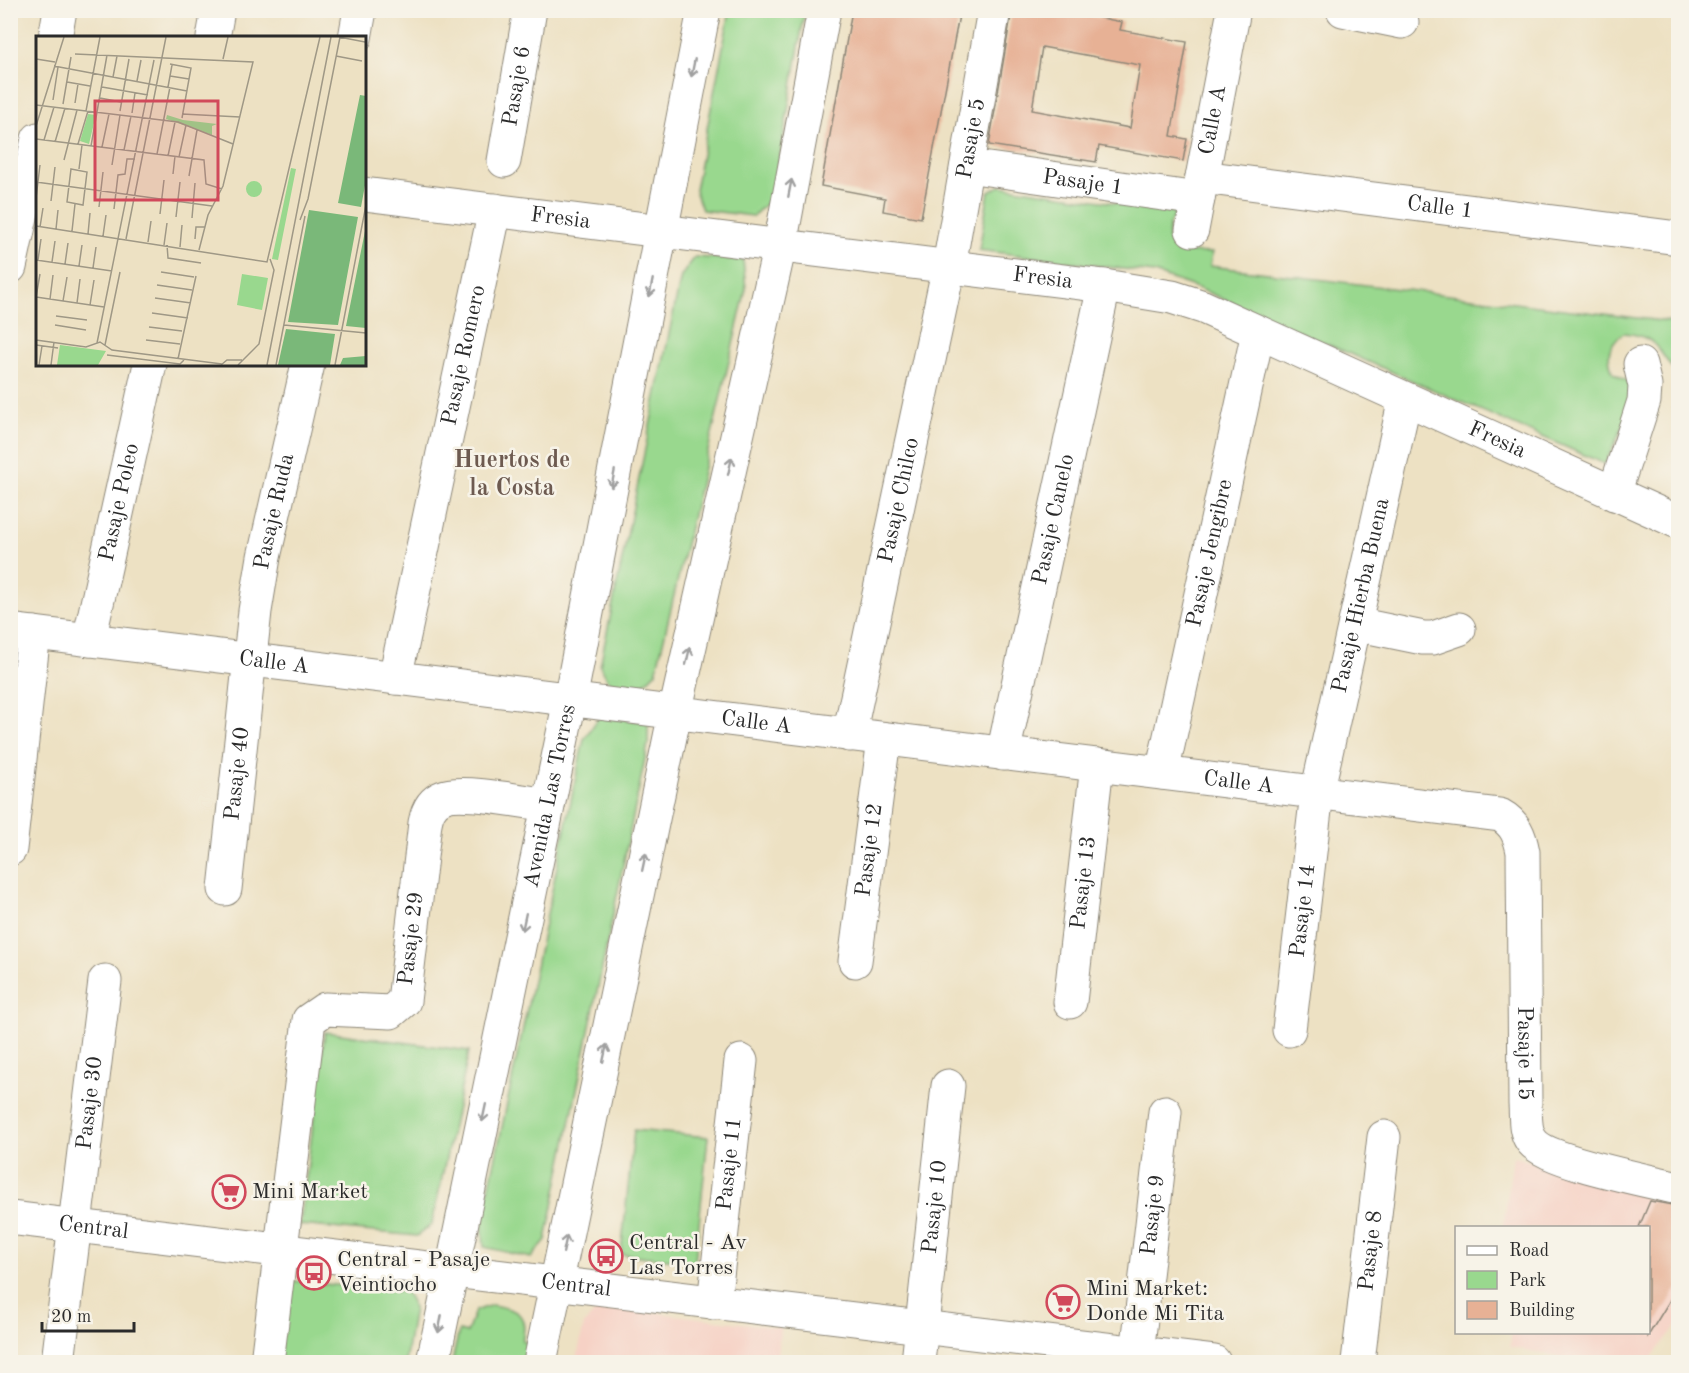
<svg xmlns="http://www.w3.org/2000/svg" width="1689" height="1373" font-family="'Old Standard TT',serif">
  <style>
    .built { fill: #f6d1c5 }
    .green { fill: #99d88e; stroke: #62825c; stroke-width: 1.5 }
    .building { fill: #e7b195; fill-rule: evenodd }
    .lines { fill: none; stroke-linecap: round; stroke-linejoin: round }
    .minor-casing { stroke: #8c8677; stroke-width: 35 }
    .minor { stroke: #fff; stroke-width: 33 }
    .oneway { stroke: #a0a0a0 }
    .labels { text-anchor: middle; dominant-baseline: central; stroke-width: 5; stroke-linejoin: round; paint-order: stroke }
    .street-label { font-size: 22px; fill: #2b2b2b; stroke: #f7f3e8 }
    .poi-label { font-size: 22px; fill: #2b2b2b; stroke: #f7f3e8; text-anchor: start }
    .neighbourhood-label { font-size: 24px; font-weight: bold; fill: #6d5a50; stroke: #f7f3e8 }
    .inset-road { fill: none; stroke: #9f9886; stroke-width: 1.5 }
    .view { fill: #d1495b; fill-opacity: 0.15; stroke: #d1495b; stroke-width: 3 }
    .inset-edge { fill: none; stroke: #2b2b2b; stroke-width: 3 }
  </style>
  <rect width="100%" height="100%" fill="#f7f3e8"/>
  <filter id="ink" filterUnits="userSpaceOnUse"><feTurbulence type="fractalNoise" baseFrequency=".0167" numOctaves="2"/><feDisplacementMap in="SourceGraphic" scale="12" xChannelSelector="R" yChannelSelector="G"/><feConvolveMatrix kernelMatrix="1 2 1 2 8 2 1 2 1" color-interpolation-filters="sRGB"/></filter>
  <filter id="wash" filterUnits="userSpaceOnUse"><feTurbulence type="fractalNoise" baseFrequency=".008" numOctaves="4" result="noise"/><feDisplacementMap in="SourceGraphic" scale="24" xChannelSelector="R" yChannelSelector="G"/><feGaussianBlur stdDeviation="1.35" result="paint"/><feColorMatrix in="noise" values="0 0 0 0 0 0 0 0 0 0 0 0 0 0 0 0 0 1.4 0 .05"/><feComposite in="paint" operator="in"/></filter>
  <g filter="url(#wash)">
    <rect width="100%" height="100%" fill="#ede1c3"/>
    <path class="built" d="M1513 1157 1678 1197V1324L1648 1362H1565L1557 1356 1510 1347 1512 1333 1648 1332V1228H1503Z
      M601 1306 780 1328 778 1362H576L584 1324Z"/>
    <path class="green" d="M730 11H805L773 197 753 216 702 210 695 190Z
      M1000 186 1176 212 1169 225 1168 240 1182 252 1212 253 1210 266 1678 323V343L1671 367C1656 344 1651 335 1623 333 1608 345 1606 355 1613 373L1633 384 1636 399 1605 464 1200 289 1154 273 979 250 989 191Z
      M695 257 743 260 746 289 656 672 642 686 609 682 600 666 681 276Z
      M599 717 648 722V744L546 1240 531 1258 484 1247 482 1222 584 739Z
      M325 1032 469 1051 432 1224 417 1236 300 1225Z
      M634 1130 708 1137 695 1262 621 1254Z
      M294 1281 406 1292 414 1308 405 1362H278L286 1286Z
      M492 1305C516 1309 529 1313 522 1341L529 1344 525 1362H452L459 1331 467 1333 475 1311Z"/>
    <g id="blocks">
      <path class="building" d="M852 10H960L921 218 883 211 885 198 821 186Z
        M1012 10H1060L1122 22 1120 30 1187 42 1171 136 1187 139 1183 161 1099 146 1096 162 989 145ZM1042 47 1140 65 1130 128 1032 110Z
        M1650 1201 1678 1206V1287L1648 1336V1227H1639Z"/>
    </g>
  </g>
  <g filter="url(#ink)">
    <use href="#blocks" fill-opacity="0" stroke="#8c8677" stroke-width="1.5"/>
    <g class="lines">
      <g class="minor-casing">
        <g id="minor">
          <path d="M1343 10 1402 22"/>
          <path d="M55 38 60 10"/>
          <path d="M213 38 218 10"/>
          <path d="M355 38 360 10"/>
          <path id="s1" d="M504 161 530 10"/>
          <path id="s2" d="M967 166 1198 199"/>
          <path id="s3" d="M1202 177 1678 238"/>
          <path id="s4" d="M364 194 1104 286 1172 297 1203 307 1678 522"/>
          <path id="s5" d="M1192 230 1234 10"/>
          <path d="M10 267 38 139"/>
          <path d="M1614 494 1644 401 1645 386 1640 364"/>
          <path d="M1355 624 1423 638H1433L1459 629"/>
          <path id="s6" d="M10 630 1500 815C1515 823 1520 836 1523 852L1525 1104C1526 1116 1524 1130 1531 1140 1544 1161 1651 1181 1678 1188"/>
          <path id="s7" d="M89 640 150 364"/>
          <path id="s8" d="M395 678 495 210"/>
          <path id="s9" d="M849 735 949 266 994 10"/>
          <path id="s10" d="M1003 754 1104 286"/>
          <path id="s11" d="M1162 773 1258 332"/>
          <path d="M10 849 34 633"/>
          <path id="s12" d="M225 889 255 611 264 557 308 364"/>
          <path id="s13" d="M855 961 884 739"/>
          <path id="s14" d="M1070 1002 1097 765"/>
          <path id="s15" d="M1289 1030 1317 793 1405 399"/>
          <path id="s16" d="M10 1218 1214 1362"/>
          <path id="s17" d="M714 1303 741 1061"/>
          <path id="s18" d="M58 1362 105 981"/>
          <path id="s19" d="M267 1362 309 1020 325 1009 391 1012 404 1001 425 823C427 812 432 801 443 797 461 789 526 802 548 805"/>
          <path id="s20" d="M433 1362 570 700 704 10"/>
          <path d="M540 1362 675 713 780 245 824 10"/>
          <path id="s21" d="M918 1362 948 1086"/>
          <path id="s22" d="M1136 1362 1165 1112"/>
          <path id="s23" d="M1358 1362 1384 1137"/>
        </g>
      </g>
      <use href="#minor" class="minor"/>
    </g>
    <defs><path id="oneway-shaft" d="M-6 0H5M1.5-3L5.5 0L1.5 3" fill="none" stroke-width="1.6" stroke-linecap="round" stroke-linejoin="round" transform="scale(1.5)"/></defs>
    <g class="oneway">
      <use href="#oneway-shaft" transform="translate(693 68) rotate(101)"/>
      <use href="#oneway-shaft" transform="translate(790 188) rotate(-79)"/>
      <use href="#oneway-shaft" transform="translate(651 288) rotate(101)"/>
      <use href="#oneway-shaft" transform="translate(730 466) rotate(-77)"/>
      <use href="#oneway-shaft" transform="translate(613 479) rotate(101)"/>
      <use href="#oneway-shaft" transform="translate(688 656) rotate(-77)"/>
      <use href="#oneway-shaft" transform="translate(644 862) rotate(-78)"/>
      <use href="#oneway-shaft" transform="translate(524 922) rotate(102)"/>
      <use href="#oneway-shaft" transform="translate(605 1053) rotate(-78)"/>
      <use href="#oneway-shaft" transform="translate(484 1113) rotate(102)"/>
      <use href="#oneway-shaft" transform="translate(565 1244) rotate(-78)"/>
      <use href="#oneway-shaft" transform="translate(440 1324) rotate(101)"/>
    </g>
  </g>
  <defs>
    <g id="supermarket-ring" transform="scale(1.725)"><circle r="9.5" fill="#f7f3e8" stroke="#d1495b" stroke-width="1.5"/><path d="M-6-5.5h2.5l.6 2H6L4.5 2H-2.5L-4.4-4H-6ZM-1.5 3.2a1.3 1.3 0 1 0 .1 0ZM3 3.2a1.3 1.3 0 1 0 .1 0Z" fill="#d1495b"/></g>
    <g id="bus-ring" transform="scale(1.725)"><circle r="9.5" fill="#f7f3e8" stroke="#d1495b" stroke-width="1.5"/><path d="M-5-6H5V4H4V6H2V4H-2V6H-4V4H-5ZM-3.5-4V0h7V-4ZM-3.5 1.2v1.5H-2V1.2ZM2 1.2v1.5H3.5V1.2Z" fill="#d1495b"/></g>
  </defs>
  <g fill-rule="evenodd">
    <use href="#supermarket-ring" x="229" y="1192"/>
    <use href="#bus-ring" x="606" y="1256"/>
    <use href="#bus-ring" x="314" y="1273"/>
    <use href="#supermarket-ring" x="1063" y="1302"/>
  </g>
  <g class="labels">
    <g class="street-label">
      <text stroke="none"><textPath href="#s1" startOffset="76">Pasaje 6</textPath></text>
      <text stroke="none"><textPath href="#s5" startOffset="112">Calle A</textPath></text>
      <text stroke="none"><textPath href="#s9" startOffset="609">Pasaje 5</textPath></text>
      <text stroke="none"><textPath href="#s2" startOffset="117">Pasaje 1</textPath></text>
      <text stroke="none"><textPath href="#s3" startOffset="240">Calle 1</textPath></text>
      <text stroke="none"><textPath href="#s4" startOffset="198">Fresia</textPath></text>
      <text stroke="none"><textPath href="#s4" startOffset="684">Fresia</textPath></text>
      <text stroke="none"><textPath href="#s8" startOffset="330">Pasaje Romero</textPath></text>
      <text stroke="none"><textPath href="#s4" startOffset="1170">Fresia</textPath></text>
      <text stroke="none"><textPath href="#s9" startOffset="240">Pasaje Chilco</textPath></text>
      <text stroke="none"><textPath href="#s7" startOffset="141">Pasaje Poleo</textPath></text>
      <text stroke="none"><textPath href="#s12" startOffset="381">Pasaje Ruda</textPath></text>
      <text stroke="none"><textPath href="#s10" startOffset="240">Pasaje Canelo</textPath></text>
      <text stroke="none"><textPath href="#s11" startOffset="225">Pasaje Jengibre</textPath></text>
      <text stroke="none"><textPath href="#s15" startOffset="441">Pasaje Hierba Buena</textPath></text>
      <text stroke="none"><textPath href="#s6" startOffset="266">Calle A</textPath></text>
      <text stroke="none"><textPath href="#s6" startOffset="752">Calle A</textPath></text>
      <text stroke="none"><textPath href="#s12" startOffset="116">Pasaje 40</textPath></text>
      <text stroke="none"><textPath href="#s6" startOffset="1238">Calle A</textPath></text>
      <text stroke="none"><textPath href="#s20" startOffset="578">Avenida Las Torres</textPath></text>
      <text stroke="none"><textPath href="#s13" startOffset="112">Pasaje 12</textPath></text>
      <text stroke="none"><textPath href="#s14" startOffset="120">Pasaje 13</textPath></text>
      <text stroke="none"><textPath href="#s15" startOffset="120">Pasaje 14</textPath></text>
      <text stroke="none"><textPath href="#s19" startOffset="510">Pasaje 29</textPath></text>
      <text stroke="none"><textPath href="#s6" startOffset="1748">Pasaje 15</textPath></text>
      <text stroke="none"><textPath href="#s18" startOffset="261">Pasaje 30</textPath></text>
      <text stroke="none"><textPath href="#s17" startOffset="140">Pasaje 11</textPath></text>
      <text stroke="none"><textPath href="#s21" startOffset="156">Pasaje 10</textPath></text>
      <text stroke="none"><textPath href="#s22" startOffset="148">Pasaje 9</textPath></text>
      <text stroke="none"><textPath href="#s16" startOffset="84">Central</textPath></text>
      <text stroke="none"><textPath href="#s23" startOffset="112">Pasaje 8</textPath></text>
      <text stroke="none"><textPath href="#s16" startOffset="570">Central</textPath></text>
    </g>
    <g class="poi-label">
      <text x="252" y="1192">Mini Market</text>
      <text x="629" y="1243">Central - Av<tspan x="629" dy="25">Las Torres</tspan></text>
      <text x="337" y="1260">Central - Pasaje<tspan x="337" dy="25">Veintiocho</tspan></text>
      <text x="1086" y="1289">Mini Market:<tspan x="1086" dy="25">Donde Mi Tita</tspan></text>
    </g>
    <g class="neighbourhood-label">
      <text x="512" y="461">Huertos de<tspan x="512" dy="28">la Costa</tspan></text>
    </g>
  </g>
  <g transform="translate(36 36)">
    <rect width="330" height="330" fill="#ede1c3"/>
    <path d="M52 78 60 79 53 108 44 105ZM131 79 147 84 181 88 176 90V99L130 83ZM255 132 260 133 242 224 236 223ZM210 153a8 8 0 1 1 16 0a8 8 0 1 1-16 0ZM206 238 232 242 226 274 201 269ZM24 309 70 315 62 329H21Z" fill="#99d88e"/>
    <path d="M324 59 330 60V144L325 171 302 167ZM273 174 322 181 302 289 252 286ZM330 190V292L310 290ZM250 293 299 298 294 329H242ZM330 320V329H304L307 322Z" fill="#7ab879"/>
    <path class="inset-road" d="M303 1 329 6M39 18 217 26 187 150 172 179 163 214M300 20 326 25M0 23 19 26M187 23 192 1M134 28 155 32 146 82M18 30 151 55M134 40 153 43M77 41 81 20M101 45 105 24M31 46 54 50M66 51 112 59M132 51 136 29M64 62 85 66M17 64 22 31M39 67 42 48M27 68 35 21M0 69 142 86 197 108M50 75 64 1M84 75 93 23M96 77 99 57M146 78 204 81M0 90 28 1M0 103 168 124 170 148 186 153M8 104 18 71M19 106 29 72M42 108 52 75M55 110 71 19M66 111 73 78M88 114 95 80M121 118 134 51M132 120 139 86M143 121 150 89M28 124 41 74M76 129 84 79M35 133 51 136 47 169 31 166ZM43 133 46 109M137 138 139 120M153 140 161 94M0 146 176 170M0 162 4 129M272 163 304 1M15 165 19 131M63 171 67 136M78 173 82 139 89 138 91 123H99M124 178 128 144M140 181 144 146M156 182 159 147M264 184 272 163M0 190 231 226 284 1M4 191 7 172M20 193 22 174M36 195 39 168M52 198 54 177M67 200 70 179M90 203 130 1M159 203 160 191H169M112 206 115 185M128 209 131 187M131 209 132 222 165 227M144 211 146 189M0 224 76 235M2 224 5 203M16 226 19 205M29 228 32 207M43 230 46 209M57 232 60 211M125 236 158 241M121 249 156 254M0 261 68 271M0 261 4 238M119 262 155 267M14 263 17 239M27 265 31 241M41 267 44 243M54 269 58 244M116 277 152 282M20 280 51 284M19 289 50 294M248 289 330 297M113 291 146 295M0 304 50 311 64 306 76 314 186 328M110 304 144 308M61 307 118 24M0 309 22 312M69 309 84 236M71 319 144 328 148 324M142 323 160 240M3 329 6 310M15 329 18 306M185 329 191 324H206M202 329 223 308 238 234 234 223M231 329 295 1M240 329 269 180M299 329 330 169"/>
    <path class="view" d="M59 65H182V164H59Z"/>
    <rect width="330" height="330" class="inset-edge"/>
  </g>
  <rect width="1689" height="1373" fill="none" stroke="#f7f3e8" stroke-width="36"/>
  <rect x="1455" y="1226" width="195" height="108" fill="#f7f3e8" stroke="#a5a39c" stroke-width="1.5"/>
  <rect x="1467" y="1246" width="30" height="9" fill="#ffffff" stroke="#a5a39c" stroke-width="1.5"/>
  <text x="1509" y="1256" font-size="18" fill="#2b2b2b">Road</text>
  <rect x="1467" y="1271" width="30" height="18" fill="#99d88e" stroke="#a5a39c" stroke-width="1.5"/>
  <text x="1509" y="1286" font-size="18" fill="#2b2b2b">Park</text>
  <rect x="1467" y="1301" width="30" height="18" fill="#e7b195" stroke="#a5a39c" stroke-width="1.5"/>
  <text x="1509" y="1316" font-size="18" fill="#2b2b2b">Building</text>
  <path d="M42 1322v9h92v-9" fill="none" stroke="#2b2b2b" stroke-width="3"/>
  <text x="51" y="1322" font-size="18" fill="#2b2b2b" stroke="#f7f3e8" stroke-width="4.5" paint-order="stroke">20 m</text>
</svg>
